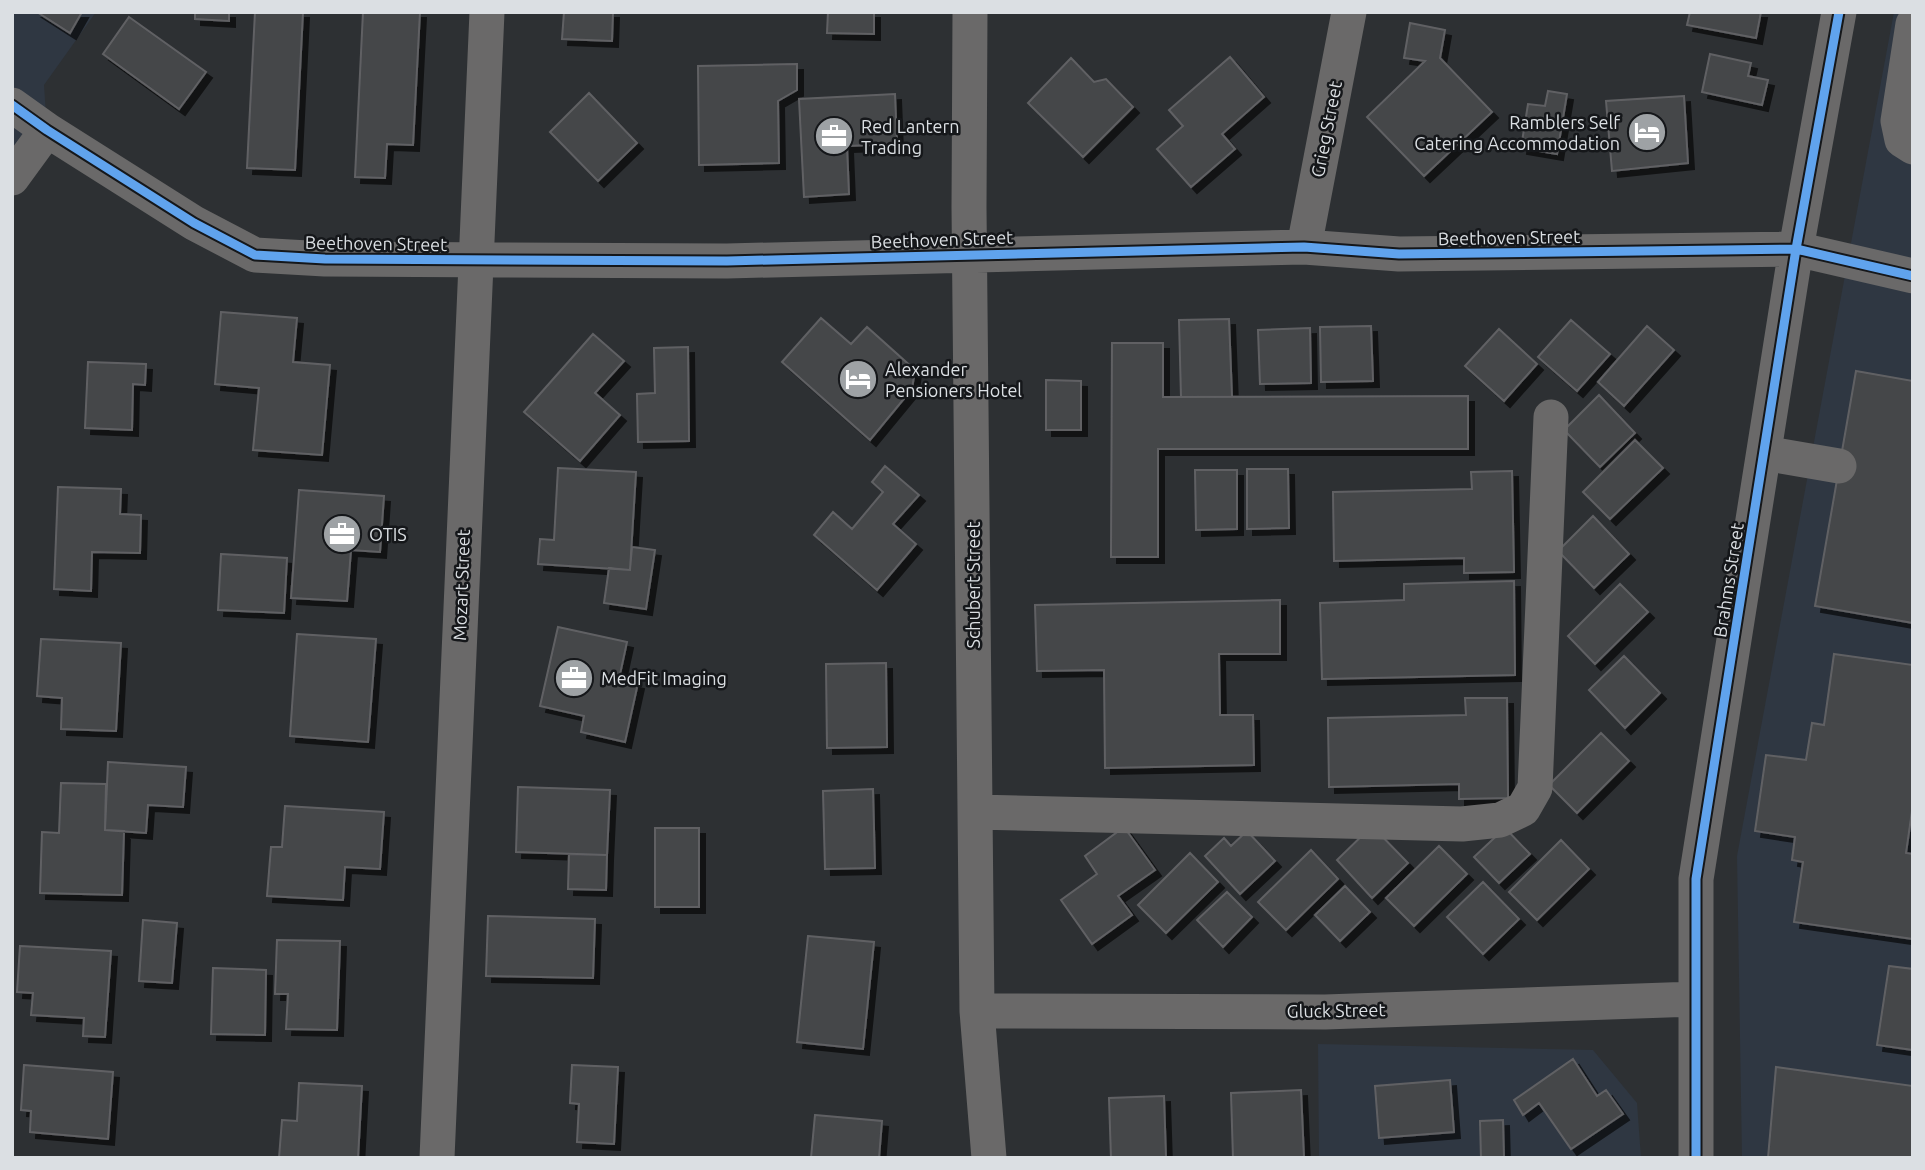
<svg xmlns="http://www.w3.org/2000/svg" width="1925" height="1170" font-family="Ubuntu,sans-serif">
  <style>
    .built { fill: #2f3742 }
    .building { fill: #444649; stroke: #606164; stroke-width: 2; filter: url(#shadow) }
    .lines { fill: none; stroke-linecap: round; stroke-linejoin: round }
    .minor { stroke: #6a6969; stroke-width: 35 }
    .cycleway-casing { stroke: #15171a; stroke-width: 13 }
    .cycleway { stroke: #60a3ed; stroke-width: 9 }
    .labels { text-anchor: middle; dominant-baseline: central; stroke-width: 5; stroke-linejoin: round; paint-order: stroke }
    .poi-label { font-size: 18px; fill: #dbdfe3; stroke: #15171a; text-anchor: start }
    .street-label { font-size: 18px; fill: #dbdfe3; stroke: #15171a }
  </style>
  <defs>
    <filter id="shadow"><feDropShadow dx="6" dy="6" stdDeviation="0" flood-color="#0009"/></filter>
  </defs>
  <rect width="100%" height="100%" fill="#2d3033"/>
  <path class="built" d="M12 12H96L44 85 47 130 12 178Z
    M1894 12H1913V1158H1742L1737 856Z
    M1318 1044 1593 1050 1637 1103 1641 1158H1319Z"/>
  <path class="building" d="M37 12H82L70 33Z
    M195 12H229V21L195 19Z
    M255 12H303L295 170 247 168Z
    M363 12H420L413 145 387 144 385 178 355 177Z
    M564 12H613L612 41 562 39Z
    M828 12H874V34L827 33Z
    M1690 12H1761L1756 38 1687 25Z
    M129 17 206 72 179 109 103 54Z
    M1410 23 1445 30 1440 58 1492 112 1424 176 1367 117 1425 61 1404 58Z
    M1710 54 1751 63 1748 76 1768 80 1762 105 1702 92Z
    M1230 57 1264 97 1222 134 1235 149 1191 187 1157 149 1183 126 1169 110Z
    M1071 58 1094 82 1106 79 1133 107 1083 157 1028 103Z
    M797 64V90L778 101 779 163 699 165 698 66Z
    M1548 91 1567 94 1557 154 1521 148 1528 104 1545 106Z
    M589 93 637 143 598 181 550 132Z
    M895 94 897 144 847 146 849 194 804 197 799 99Z
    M1684 96 1688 163 1612 171 1606 101Z
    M221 312 297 318 293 362 330 365 322 455 253 450 259 388 215 384Z
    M821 318 851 344 867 327 915 370 912 389 870 440 782 362Z
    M1229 319 1232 397H1181L1179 320Z
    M1571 320 1610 354 1577 391 1538 357Z
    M1371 326 1373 381 1321 382 1320 327Z
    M1647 326 1674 350 1624 406 1598 382Z
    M1310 328 1311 383 1260 384 1258 330Z
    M1499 329 1537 364 1504 401 1465 366Z
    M593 334 624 361 595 393 620 415 580 461 524 412Z
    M1112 343H1163V397L1468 396V449H1158V557H1111Z
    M688 347 689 441 638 442 637 394 655 393 654 348Z
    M88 362 146 364 145 385 133 384 132 430 85 428Z
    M1856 371 1913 381V623L1815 606Z
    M1046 380 1081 381V430H1046Z
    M1599 395 1635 433 1600 467 1564 430Z
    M1635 440 1663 468 1610 519 1583 492Z
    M885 466 919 495 893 524 916 544 877 590 814 535 833 512 852 529 883 492 872 482Z
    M558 468 636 472 630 570 538 564 540 539 554 540Z
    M1247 469H1288L1289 528 1247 529Z
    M1195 470H1237V529L1196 530Z
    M1512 471 1514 572 1464 573V558L1334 561 1333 492 1472 489 1471 472Z
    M58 487 121 489 120 514 141 515 140 553 92 552 91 591 54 589Z
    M299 490 384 496 380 552 351 550 347 601 291 598Z
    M1593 516 1629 554 1594 588 1558 551Z
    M632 547 655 550 646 609 604 603 609 568 630 570Z
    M221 554 287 558 284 613 218 610Z
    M1514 581 1515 675 1322 679 1320 603 1404 600V584Z
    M1620 584 1648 612 1595 664 1568 636Z
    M1280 600V654H1219L1220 715H1253L1254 765 1105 768 1104 670 1037 671 1035 605Z
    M558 627 627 642 619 679 638 683 625 742 581 732 584 716 540 706Z
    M297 634 376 639 368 742 290 736Z
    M41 639 121 643 116 731 61 729 62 698 37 696Z
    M1834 654 1913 665V804L1906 853 1913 854V939L1794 922 1803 862 1792 860 1795 837 1755 831 1766 755 1806 760 1812 723 1824 725Z
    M1624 656 1660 693 1625 728 1589 690Z
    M886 663 887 747 827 748 826 664Z
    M1465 698H1507L1508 798 1459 799V784L1329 787 1328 718 1466 715Z
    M1601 733 1629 761 1577 813 1549 785Z
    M108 762 186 767 183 807 148 805 146 833 105 830Z
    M61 783 106 784 105 830 124 831 122 895 40 893 42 832 59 833Z
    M518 787 610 790 607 855 516 852Z
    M873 789 875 868 825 869 823 791Z
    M285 806 384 812 380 869 345 867 343 900 267 896 271 847H282Z
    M1372 826 1408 863 1372 898 1337 860Z
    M1124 827 1155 870 1118 896 1132 915 1092 944 1061 900 1097 874 1085 856Z
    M655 828H699V907H655Z
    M1505 828 1530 854 1499 883 1474 857Z
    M1247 831 1275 861 1240 894 1205 856 1224 838 1231 846Z
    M1561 840 1589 869 1537 920 1509 892Z
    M1439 846 1467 874 1414 926 1386 898Z
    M1311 850 1338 879 1286 930 1258 902Z
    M1190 853 1218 882 1166 933 1138 905Z
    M569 854 607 855 606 890 568 889Z
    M1483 882 1519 919 1483 954 1447 917Z
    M1345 886 1370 912 1340 941 1315 915Z
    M1227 892 1252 917 1223 947 1197 920Z
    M488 916 595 919 593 978 486 976Z
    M143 920 177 923 172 983 139 981Z
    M808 936 874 942 863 1049 797 1042Z
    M277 940 340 941 337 1030 286 1029 288 994H275Z
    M20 946 111 951 105 1037 83 1036 84 1018 31 1015 33 993 17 992Z
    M1889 966 1913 969V1050L1877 1045Z
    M213 968 266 970 265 1035 211 1034Z
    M1573 1059 1597 1096 1606 1090 1623 1114 1571 1149 1539 1103 1523 1115 1514 1100Z
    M24 1065 113 1072 108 1139 30 1132 31 1111 21 1110Z
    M572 1065 618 1067 614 1144 577 1142 579 1104 570 1103Z
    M1776 1067 1913 1086V1158H1768Z
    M1450 1080 1454 1132 1379 1138 1375 1086Z
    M299 1083 362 1086 358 1158H279L282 1120 297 1121Z
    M1301 1090 1304 1158H1233L1231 1093Z
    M1164 1096 1166 1158H1111L1109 1098Z
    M815 1115 882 1121 879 1158H811Z
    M1503 1120 1504 1158H1481L1480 1121Z"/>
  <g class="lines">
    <path class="minor" d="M970 12 969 207 977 1011 989 1158
      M1913 24 1898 121 1902 140 1913 147
      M12 105 47 130 194 223 255 255 325 259 727 261 1304 247 1399 254 1796 249 1913 276
      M12 178 47 130
      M1304 247 1349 12
      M1764 453 1839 466
      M975 812 1462 824 1500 820 1523 809 1535 788 1551 417
      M977 1011 1325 1012 1695 999
      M437 1158 487 12
      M1696 1158V879L1796 249 1839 12"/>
    <g class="cycleway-casing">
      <path id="cycleway" d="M12 105 47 130 194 223 255 255 325 259 727 261 1304 247 1399 254 1796 249 1913 276
        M1696 1158V879L1796 249 1839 12"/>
    </g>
    <use href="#cycleway" class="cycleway"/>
  </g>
  <defs>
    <g id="hotel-disc" transform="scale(2.0125)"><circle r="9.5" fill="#9ea2a5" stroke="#15171a"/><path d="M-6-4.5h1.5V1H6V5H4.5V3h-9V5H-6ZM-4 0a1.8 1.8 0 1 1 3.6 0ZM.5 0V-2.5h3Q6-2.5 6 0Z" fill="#fff"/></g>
    <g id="office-disc" transform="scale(2.0125)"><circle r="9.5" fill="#9ea2a5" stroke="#15171a"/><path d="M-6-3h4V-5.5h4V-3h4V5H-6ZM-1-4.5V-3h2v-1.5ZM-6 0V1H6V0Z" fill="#fff"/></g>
  </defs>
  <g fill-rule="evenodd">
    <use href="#hotel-disc" x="1647" y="132"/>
    <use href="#office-disc" x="834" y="136"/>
    <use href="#hotel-disc" x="858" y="379"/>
    <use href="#office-disc" x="342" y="534"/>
    <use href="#office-disc" x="574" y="678"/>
  </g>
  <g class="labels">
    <g class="poi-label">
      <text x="1620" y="122" text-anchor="end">Ramblers Self<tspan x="1620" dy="21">Catering Accommodation</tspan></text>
      <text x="861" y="126">Red Lantern<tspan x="861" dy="21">Trading</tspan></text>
      <text x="885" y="369">Alexander<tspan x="885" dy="21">Pensioners Hotel</tspan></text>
      <text x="369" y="534">OTIS</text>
      <text x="601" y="678">MedFit Imaging</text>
    </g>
    <g class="street-label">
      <text transform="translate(1326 129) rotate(-79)">Grieg Street</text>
      <text transform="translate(1509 237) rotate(-1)">Beethoven Street</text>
      <text transform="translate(942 239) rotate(-2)">Beethoven Street</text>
      <text transform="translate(376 243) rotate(1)">Beethoven Street</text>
      <text transform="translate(1728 580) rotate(-81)">Brahms Street</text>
      <text transform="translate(461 585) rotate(-88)">Mozart Street</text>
      <text transform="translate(973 585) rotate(-90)">Schubert Street</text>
      <text transform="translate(1336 1010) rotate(-1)">Gluck Street</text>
    </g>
  </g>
  <rect width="1925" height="1170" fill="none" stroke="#dbdfe3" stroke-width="28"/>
</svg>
